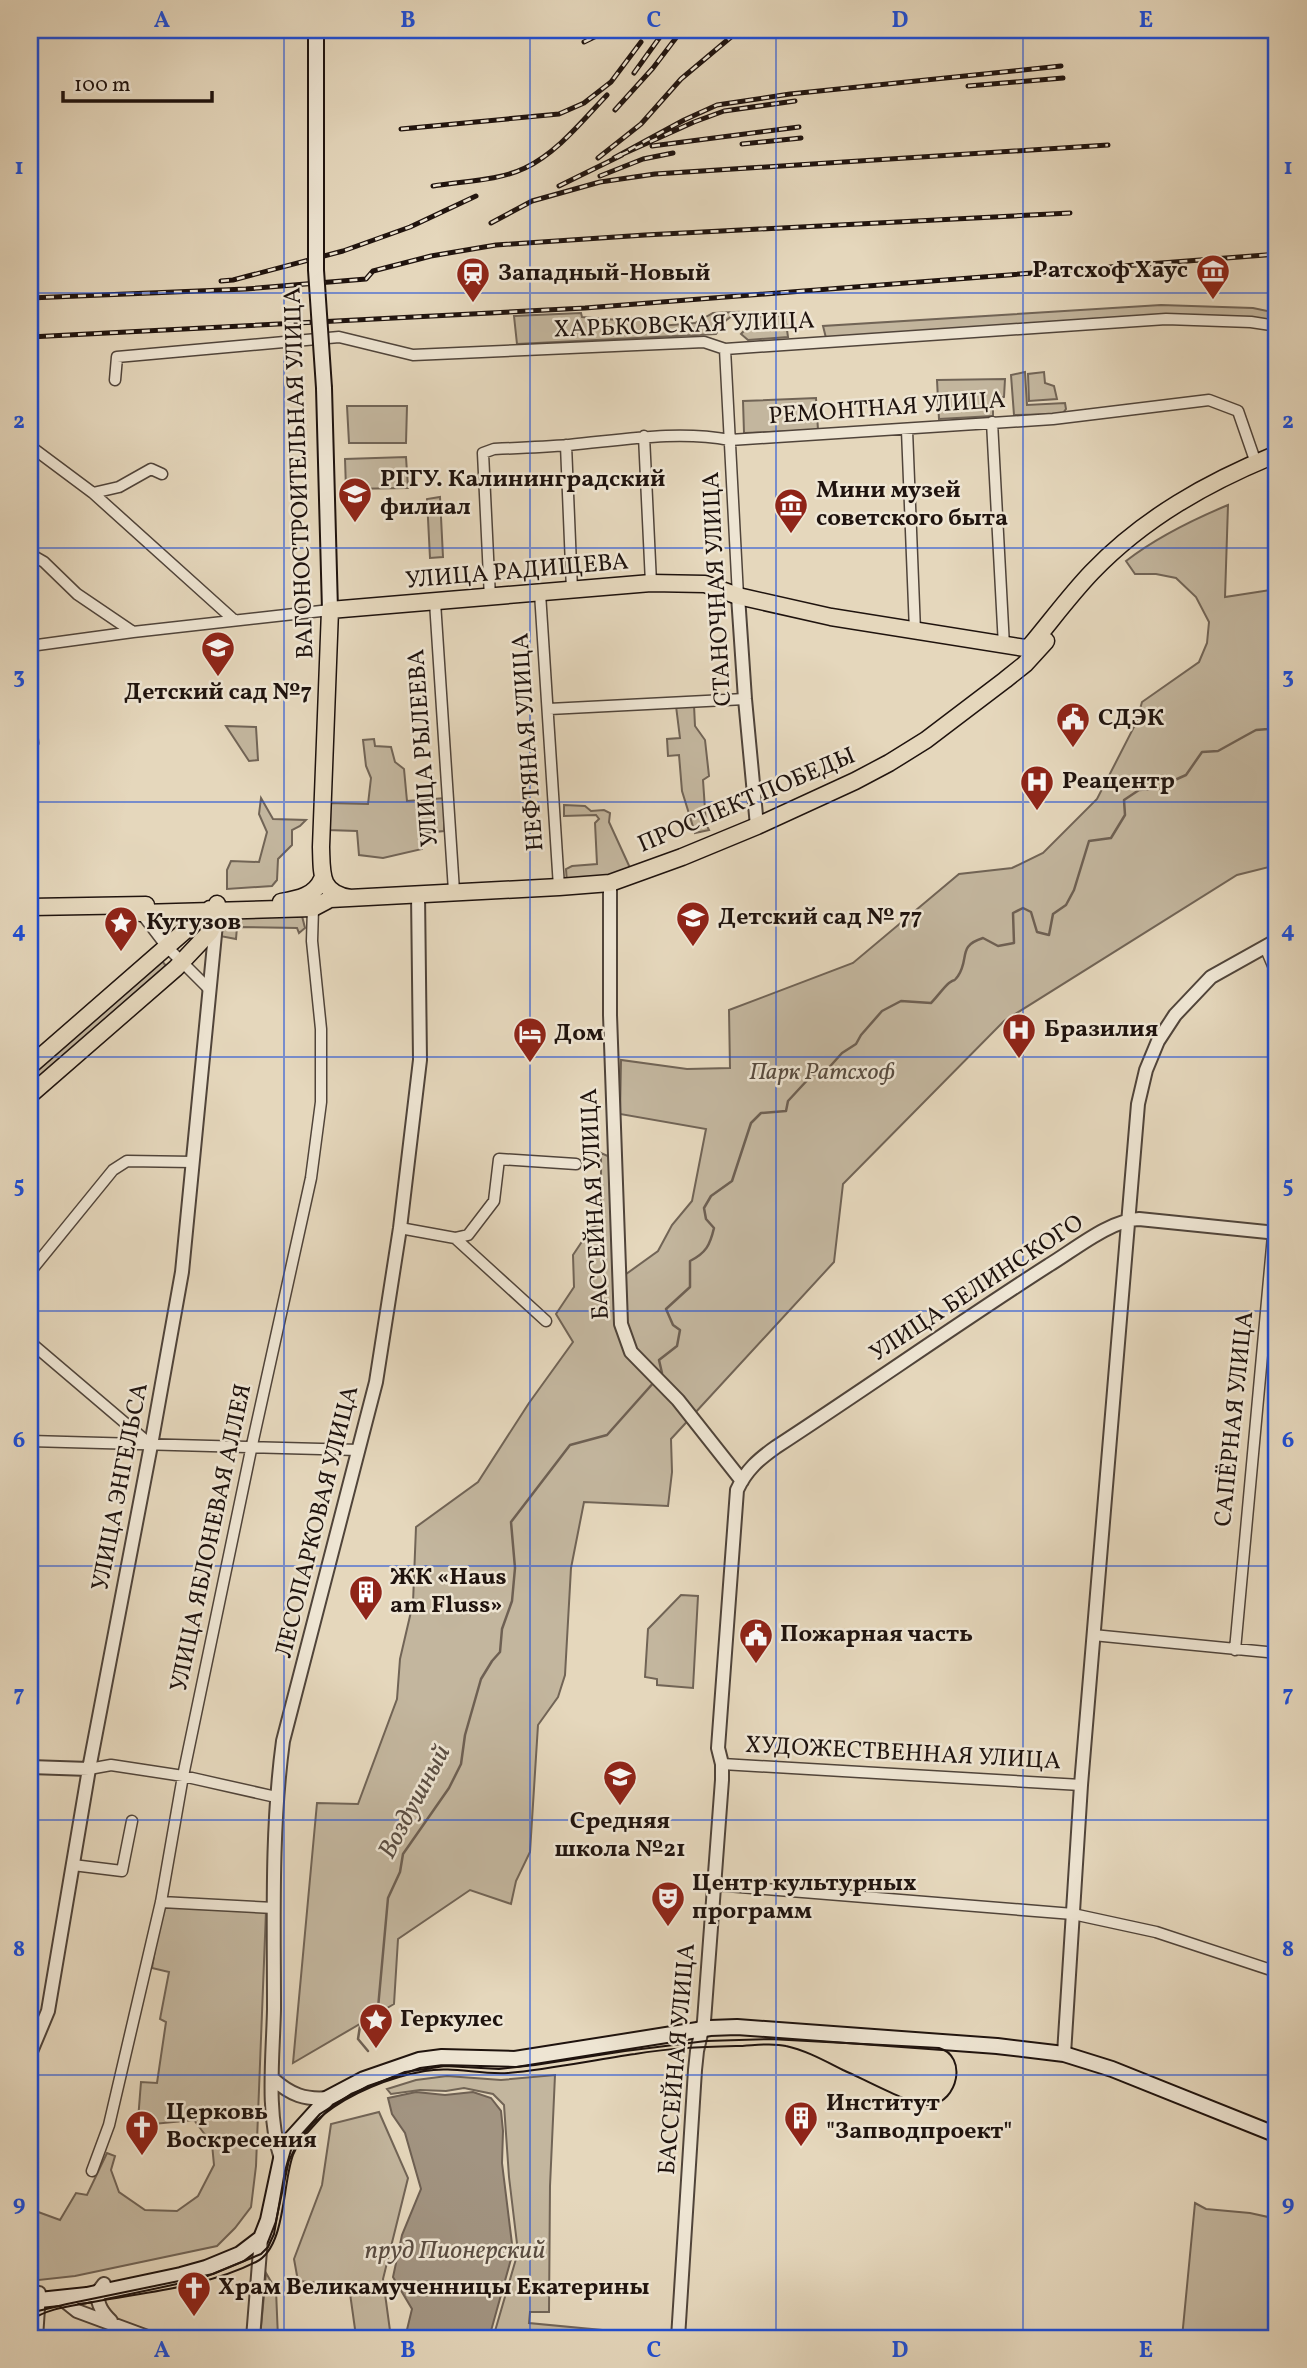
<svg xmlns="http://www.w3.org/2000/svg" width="1307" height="2368" font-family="Vollkorn,serif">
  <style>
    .green { fill: #c3b69e; stroke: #716456; stroke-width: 2 }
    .water { fill: #a29481; stroke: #6e6053; stroke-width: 2 }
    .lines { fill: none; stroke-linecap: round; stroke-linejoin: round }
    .stream { stroke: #6e6053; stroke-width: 2.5 }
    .minor-casing { stroke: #50443a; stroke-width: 13 }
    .tertiary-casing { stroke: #50443a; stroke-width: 16 }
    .secondary-casing { stroke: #1f130e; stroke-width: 18 }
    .primary-casing { stroke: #1f130e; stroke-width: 19 }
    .minor { stroke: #eee5d3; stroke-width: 10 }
    .tertiary { stroke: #eee5d3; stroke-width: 12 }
    .secondary { stroke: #eee5d3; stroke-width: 14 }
    .primary { stroke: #e5d7bc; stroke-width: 16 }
    .tram { stroke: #1f130e; stroke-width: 2 }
    .rail-casing { stroke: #1f130e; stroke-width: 5 }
    .rail { stroke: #eee5d3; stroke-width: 2.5; stroke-dasharray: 8; stroke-linecap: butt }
    .secondary-bridge-casing { stroke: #1f130e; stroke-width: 18; stroke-linecap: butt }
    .secondary-bridge { stroke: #eee5d3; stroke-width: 14 }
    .grid { fill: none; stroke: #1d4ed8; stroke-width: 2; stroke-opacity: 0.55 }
    .labels { text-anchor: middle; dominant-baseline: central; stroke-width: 5; stroke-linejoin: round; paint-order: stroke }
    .poi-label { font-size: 24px; font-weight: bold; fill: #1f130e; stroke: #eee5d3; text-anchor: start }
    .street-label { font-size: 24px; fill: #1f130e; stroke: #eee5d3 }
    .park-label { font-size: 24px; font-style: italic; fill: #584c40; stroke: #eee5d3 }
    .water-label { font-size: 26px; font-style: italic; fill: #5a4d42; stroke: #eee5d3 }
    .neatline { fill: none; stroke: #1d4ed8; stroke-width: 2.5 }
    .grid-label { font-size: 23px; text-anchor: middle; font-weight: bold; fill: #1d4ed8 }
  </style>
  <rect width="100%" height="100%" fill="#e5d7bc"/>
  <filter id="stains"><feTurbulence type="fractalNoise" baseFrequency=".00286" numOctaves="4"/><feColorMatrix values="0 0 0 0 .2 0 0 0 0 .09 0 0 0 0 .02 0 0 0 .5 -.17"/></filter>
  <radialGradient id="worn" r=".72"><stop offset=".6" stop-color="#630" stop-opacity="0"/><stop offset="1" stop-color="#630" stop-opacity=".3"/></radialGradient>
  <path class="green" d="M1161 305 1253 308 1277 313V322L1251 318 826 338 823 326Z
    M737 312 724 322 716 334 517 344 514 316 581 313 582 317 618 320 636 318 648 327 695 323 713 313Z
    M785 315 788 337 748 340 741 334 757 317Z
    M1025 372 1027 405 1065 403 1066 409 1062 414 1014 415 1011 375Z
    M1044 372 1045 383 1054 386 1057 399 1029 401 1028 374Z
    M1005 379 1004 397 993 399V416L939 419 937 380Z
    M816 398 818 430 744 433 743 401Z
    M347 406H407L406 443H349Z
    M406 457 408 488 346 489 345 459Z
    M440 497 443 557 430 558 427 499Z
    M1228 505 1225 597 1277 589V865L1237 875 1004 1021 843 1184 834 1262 671 1439 672 1472 668 1506 584 1502 571 1568 565 1675 558 1697 538 1725 530 1852 516 1881 511 1904 470 1890 398 1939 394 2004 293 2063 317 1803 358 1804 397 1699 400 1659 413 1603 416 1527 478 1482 529 1403 573 1342 556 1314 574 1287 573 1255 591 1228 604 1221 601 1208V1153L610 1157 622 1277 658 1251 672 1225 692 1201 706 1129 620 1114 621 1060 687 1069 730 1068 729 1010 853 963 959 874 1012 868 1043 853 1097 799 1136 723 1142 702 1199 662 1207 643 1209 622 1196 597 1176 578 1156 574H1135L1126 561C1157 537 1192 520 1228 505Z
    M694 705 695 726 705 740 709 776 703 780 706 824 709 830 695 833 682 791 679 755 668 756 667 739 680 738 676 706Z
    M226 726 256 727 258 760 249 761Z
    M374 739 375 746 391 747 395 762 404 769 407 801 445 798 444 831 424 833 422 849 383 858 359 855 357 831 327 830V803L368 804 371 778 366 766 363 740Z
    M261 798 273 819 306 820 300 826 292 830V845L278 859 277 880 272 886 227 889V870L231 861 259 862 267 832 259 814Z
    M564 805 585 806 591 811 604 810 610 813 609 822 631 870 606 879 567 883 566 869 572 866 597 864 595 823 599 819 596 815 564 816Z
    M302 916 305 928 299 933 297 928 237 927 236 939 220 936V919L226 917Z
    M161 960 167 967 30 1085V1073Z
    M681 1595 698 1596 693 1688 657 1685V1679L645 1677 648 1629Z
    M162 1906 266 1911 256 2166 251 2207 235 2228 217 2246 75 2276 30 2281V2244L34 2233 30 2231V2209L60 2220 76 2193 87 2195 107 2153 115 2156 111 2170 119 2192 145 2210 177 2211 198 2196 214 2165 212 2144 194 2120 143 2125 138 2120 141 2082 157 2083 166 2022 160 2019 169 1972 152 1968Z
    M555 2075 550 2186 549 2312H530L529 2323 654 2335V2338H493L518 2252 509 2177 504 2105 493 2094 464 2088 446 2091 420 2090 391 2094 387 2089 416 2080 447 2076 501 2080Z
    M379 2112 408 2178 383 2279 391 2338H347L355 2329 349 2286 298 2281 294 2259 322 2185 331 2124Z
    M1195 2203 1206 2209 1250 2213 1277 2219V2338H1182Z
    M266 2273 276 2290 278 2338H260Z"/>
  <path class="water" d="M416 2092 445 2095 473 2092 491 2098 501 2111 503 2131 502 2163 513 2252 489 2338H405L412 2309 393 2277 402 2235 421 2189 405 2133 392 2114 388 2098Z"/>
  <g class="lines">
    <path class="stream" d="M659 1376 662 1373 659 1360 677 1346 680 1330 673 1325 666 1309 690 1287V1261C706 1253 710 1245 714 1228L706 1219 704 1208 711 1196 732 1181 751 1123 761 1113 786 1111 788 1101 812 1075 825 1072 842 1053 856 1044 861 1035 882 1011 901 1001 931 1003C937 997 944 987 949 983 957 977 952 984 958 976 970 958 957 946 983 938L998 946 1014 943 1013 913 1023 908 1031 912 1037 932 1049 935 1053 914 1066 905 1074 890 1089 841 1111 838 1125 815 1124 800 1139 790 1166 788 1168 783 1186 775 1202 752 1218 751 1245 736 1256 730 1268 729 1277 723
      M368 2051 358 2039 360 2026 377 2019 388 1898 400 1872 403 1854 449 1788 461 1764 465 1735 481 1679 492 1661 500 1652 502 1629 512 1601 515 1568 511 1522 570 1445 607 1435 655 1381"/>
    <g class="minor-casing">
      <path id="minor" d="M725 349 738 596
        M115 380 117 357 339 337 413 355 704 342 725 349 1166 319 1251 322 1277 326
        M992 422 1004 646
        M907 430 915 631
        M644 436 651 583
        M566 445 572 590
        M30 446 93 493 234 620
        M93 493 119 487 151 469 162 474
        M30 554 44 562 77 594 133 632
        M540 593 559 887
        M490 598 483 453 494 449C519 448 544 447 569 445 623 440 677 430 730 440L1053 419 1209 400 1238 411 1256 463
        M435 602 454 891
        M30 646 133 632 330 610
        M549 709 745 699
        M30 716 33 743 30 748
        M141 913 167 947 208 988
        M1265 947 1277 975
        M400 1228 455 1238 546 1321
        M455 1238 468 1235 494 1201 499 1159 576 1164
        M30 1272 113 1170 127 1161 193 1162
        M30 1342 151 1445
        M30 1441 359 1450
        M1093 1635 1277 1653
        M1235 1650 1277 1192
        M722 1764 1081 1785
        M89 1769 111 1765 183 1776 276 1797
        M73 1865 122 1871 132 1821
        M715 1885 1073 1914 1156 1932 1277 1972
        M161 1902 274 1908
        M92 2171 109 2125 161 1902 183 1776 252 1445 311 1178 321 1102V1029L312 941 313 908"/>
    </g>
    <g class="tertiary-casing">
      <path id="tertiary" d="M738 596 745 699 757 826
        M610 883V1015L621 1324 631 1352 678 1400 742 1481
        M30 1767 89 1769
        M30 2054 48 2011 89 1769 151 1445 182 1272 216 924
        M1064 2054 1081 1785 1138 1104 1146 1070 1158 1041 1175 1015 1211 977 1277 940
        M273 2079C291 2095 305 2100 328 2098
        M281 2159C266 2112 273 2058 274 2009 274 1920 271 1830 283 1741L376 1382 400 1228 420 1060 418 894
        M104 2284 97 2293C98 2306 102 2312 111 2321
        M62 2299 77 2311 150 2338
        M36 2338 39 2293
        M253 2338 261 2238
        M678 2338 695 2070 697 2051 704 2021 722 1780V1764L718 1748 737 1490C746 1470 759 1459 776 1447 868 1387 957 1324 1049 1265 1074 1250 1110 1220 1139 1219L1277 1233"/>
    </g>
    <g class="secondary-casing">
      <path id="secondary" d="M324 388 330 610
        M30 2301 87 2295 181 2275 206 2268 240 2254 261 2238 268 2220 281 2159 290 2140 328 2098 364 2079 419 2060 442 2057 515 2059 710 2028 737 2027 997 2046 1064 2054 1112 2069 1277 2135"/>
    </g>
    <g class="primary-casing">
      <path id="primary" d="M350 898C319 893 322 873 321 847L330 610 651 583 705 584 738 596 831 617 1025 648 1030 646C1051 621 1070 595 1092 572 1144 518 1208 482 1277 454
        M281 902C298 899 315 896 322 879
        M136 906 141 913 313 908 330 899 559 887 610 883 682 857 757 826 855 781 889 763 926 740 1005 680 1025 664 1046 641
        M30 907 146 905
        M30 1066 210 909
        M30 1095 176 968 210 932 216 920 217 904"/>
    </g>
    <use href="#minor" class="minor"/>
    <use href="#tertiary" class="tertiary"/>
    <use href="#secondary" class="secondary"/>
    <use href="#primary" class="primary"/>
    <path class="tram" d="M30 2318 38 2311 67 2304 213 2274 261 2254 268 2247 274 2234 285 2171 291 2150 301 2135 320 2114 351 2094 405 2072 445 2066 499 2069 535 2065 625 2051 706 2041 770 2039 939 2048C968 2056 958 2102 930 2105 912 2106 862 2078 843 2070 825 2061 805 2050 786 2046 771 2042 751 2046 736 2046 702 2047 669 2048 635 2054 593 2060 551 2069 508 2073 480 2075 452 2066 425 2071 390 2077 350 2093 323 2115 310 2125 299 2140 293 2155 282 2185 286 2247 256 2262 207 2287 146 2292 93 2302 72 2306 47 2308 30 2321"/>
    <g class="rail-casing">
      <path id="rail" d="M584 42 609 30
        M634 73 665 30
        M968 86 1063 78
        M795 101 724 111 694 122 614 158 684 120 717 105 790 94 1061 66
        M615 110 653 68 682 30
        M401 129 559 114 584 103 611 82 641 42
        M742 144 801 138
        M652 146 799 127
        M598 158 641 124 681 79 731 37 744 30
        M600 176 643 159 673 153
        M433 186C463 181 498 181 525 168 558 152 582 121 607 95
        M559 186 622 155
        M491 223 532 201 600 182 655 174 1108 145
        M221 281 233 280 343 251 410 227 476 196
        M30 298 246 289 366 279 373 271 431 256 496 245 645 235 1070 213
        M30 337 585 308 1277 254"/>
    </g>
    <use href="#rail" class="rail"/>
    <g class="secondary-bridge-casing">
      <path id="secondary-bridge" d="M316 30V270L324 388"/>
    </g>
    <use href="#secondary-bridge" class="secondary-bridge"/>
  </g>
  <path class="grid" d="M284 30V2338M530 30V2338M776 30V2338M1023 30V2338M30 293H1277M30 548H1277M30 802H1277M30 1057H1277M30 1311H1277M30 1566H1277M30 1820H1277M30 2075H1277"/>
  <defs>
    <g id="museum-pin" transform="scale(1.75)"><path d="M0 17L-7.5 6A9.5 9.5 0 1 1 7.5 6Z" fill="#8f2418" stroke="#eee5d3"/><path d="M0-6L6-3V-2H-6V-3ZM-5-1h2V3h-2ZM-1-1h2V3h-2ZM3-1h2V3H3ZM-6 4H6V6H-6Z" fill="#fff"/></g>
    <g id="station-pin" transform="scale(1.75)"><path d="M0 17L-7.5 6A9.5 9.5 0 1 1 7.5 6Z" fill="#8f2418" stroke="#eee5d3"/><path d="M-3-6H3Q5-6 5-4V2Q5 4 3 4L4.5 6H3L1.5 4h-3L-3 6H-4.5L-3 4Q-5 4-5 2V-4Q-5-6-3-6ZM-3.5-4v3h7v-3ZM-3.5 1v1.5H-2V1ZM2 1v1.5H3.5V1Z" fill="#fff"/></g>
    <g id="university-pin" transform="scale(1.75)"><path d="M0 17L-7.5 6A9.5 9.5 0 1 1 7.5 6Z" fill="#8f2418" stroke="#eee5d3"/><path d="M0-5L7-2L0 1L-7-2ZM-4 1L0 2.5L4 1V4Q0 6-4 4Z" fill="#fff"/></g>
    <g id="school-pin" transform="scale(1.75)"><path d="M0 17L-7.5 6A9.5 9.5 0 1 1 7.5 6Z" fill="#8f2418" stroke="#eee5d3"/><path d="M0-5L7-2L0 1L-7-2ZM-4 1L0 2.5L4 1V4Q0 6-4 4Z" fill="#fff"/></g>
    <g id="civic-pin" transform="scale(1.75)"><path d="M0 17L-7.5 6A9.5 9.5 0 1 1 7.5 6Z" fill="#8f2418" stroke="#eee5d3"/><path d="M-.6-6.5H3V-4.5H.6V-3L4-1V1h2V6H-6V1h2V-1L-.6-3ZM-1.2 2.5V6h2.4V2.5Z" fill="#fff"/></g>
    <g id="hospital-pin" transform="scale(1.75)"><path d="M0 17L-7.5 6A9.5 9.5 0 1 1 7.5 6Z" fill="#8f2418" stroke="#eee5d3"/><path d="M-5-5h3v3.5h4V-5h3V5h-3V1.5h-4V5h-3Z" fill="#fff"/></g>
    <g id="sight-pin" transform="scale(1.75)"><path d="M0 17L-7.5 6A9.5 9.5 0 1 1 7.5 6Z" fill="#8f2418" stroke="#eee5d3"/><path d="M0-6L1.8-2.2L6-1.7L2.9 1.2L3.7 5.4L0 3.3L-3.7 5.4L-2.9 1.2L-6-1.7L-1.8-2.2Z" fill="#fff"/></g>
    <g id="hotel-pin" transform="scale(1.75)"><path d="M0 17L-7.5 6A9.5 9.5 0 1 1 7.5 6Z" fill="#8f2418" stroke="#eee5d3"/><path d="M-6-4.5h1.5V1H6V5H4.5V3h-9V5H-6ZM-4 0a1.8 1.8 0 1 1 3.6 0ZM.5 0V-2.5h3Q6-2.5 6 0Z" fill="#fff"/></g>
    <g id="building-pin" transform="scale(1.75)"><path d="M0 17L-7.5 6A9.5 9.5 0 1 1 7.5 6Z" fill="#8f2418" stroke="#eee5d3"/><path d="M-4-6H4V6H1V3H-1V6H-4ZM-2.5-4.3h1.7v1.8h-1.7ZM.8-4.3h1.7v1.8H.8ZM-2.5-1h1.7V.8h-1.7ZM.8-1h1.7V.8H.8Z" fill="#fff"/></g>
    <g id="theatre-pin" transform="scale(1.75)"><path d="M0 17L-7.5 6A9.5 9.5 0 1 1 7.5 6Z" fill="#8f2418" stroke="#eee5d3"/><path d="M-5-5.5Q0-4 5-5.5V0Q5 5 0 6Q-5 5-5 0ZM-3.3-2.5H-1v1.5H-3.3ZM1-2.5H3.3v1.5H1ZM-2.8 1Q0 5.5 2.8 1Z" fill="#fff"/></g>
    <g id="church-pin" transform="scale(1.75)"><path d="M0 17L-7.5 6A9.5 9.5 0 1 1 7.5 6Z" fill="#8f2418" stroke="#eee5d3"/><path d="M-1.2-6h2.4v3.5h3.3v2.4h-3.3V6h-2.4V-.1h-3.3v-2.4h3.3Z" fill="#fff"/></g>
  </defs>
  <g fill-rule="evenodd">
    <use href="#museum-pin" x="1213" y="271"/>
    <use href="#station-pin" x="473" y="274"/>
    <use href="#university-pin" x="355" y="494"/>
    <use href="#museum-pin" x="791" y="505"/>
    <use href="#school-pin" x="218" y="648"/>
    <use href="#civic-pin" x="1073" y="719"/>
    <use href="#hospital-pin" x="1037" y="782"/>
    <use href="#school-pin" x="693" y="918"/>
    <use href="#sight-pin" x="121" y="923"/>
    <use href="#hospital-pin" x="1019" y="1030"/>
    <use href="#hotel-pin" x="530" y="1034"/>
    <use href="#building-pin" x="366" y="1592"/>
    <use href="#civic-pin" x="756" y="1635"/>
    <use href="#school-pin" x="620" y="1777"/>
    <use href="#theatre-pin" x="668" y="1898"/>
    <use href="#sight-pin" x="376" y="2020"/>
    <use href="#building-pin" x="801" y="2118"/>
    <use href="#church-pin" x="142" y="2127"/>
    <use href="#church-pin" x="194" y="2288"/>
  </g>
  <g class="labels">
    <g class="poi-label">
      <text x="1188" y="271" text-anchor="end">Ратсхоф Хаус</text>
      <text x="498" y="274">Западный-Новый</text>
      <text x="380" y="480">РГГУ. Калининградский<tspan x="380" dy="28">филиал</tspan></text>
      <text x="816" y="491">Мини музей<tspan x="816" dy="28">советского быта</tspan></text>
      <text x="218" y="693" text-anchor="middle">Детский сад №7</text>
      <text x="1098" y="719">СДЭК</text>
      <text x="1062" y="782">Реацентр</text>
      <text x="718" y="918">Детский сад № 77</text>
      <text x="146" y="923">Кутузов</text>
      <text x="1044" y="1030">Бразилия</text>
      <text x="554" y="1034">Дом</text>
      <text x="390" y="1578">ЖК «Haus<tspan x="390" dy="28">am Fluss»</tspan></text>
      <text x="780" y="1635">Пожарная часть</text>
      <text x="620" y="1822" text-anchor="middle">Средняя<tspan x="620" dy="28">школа №21</tspan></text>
      <text x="692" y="1884">Центр культурных<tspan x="692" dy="28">программ</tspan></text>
      <text x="400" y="2020">Геркулес</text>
      <text x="826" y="2104">Институт<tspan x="826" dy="28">"Запводпроект"</tspan></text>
      <text x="166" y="2113">Церковь<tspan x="166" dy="28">Воскресения</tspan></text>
      <text x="218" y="2288">Храм Великамученницы Екатерины</text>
    </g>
    <g class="street-label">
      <text transform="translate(684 326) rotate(-2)">ХАРЬКОВСКАЯ УЛИЦА</text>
      <text transform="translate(887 409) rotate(-4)">РЕМОНТНАЯ УЛИЦА</text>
      <text transform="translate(300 473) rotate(-92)">ВАГОНОСТРОИТЕЛЬНАЯ УЛИЦА</text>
      <text transform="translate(517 572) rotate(-5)">УЛИЦА РАДИЩЕВА</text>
      <text transform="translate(718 589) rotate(-93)">СТАНОЧНАЯ УЛИЦА</text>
      <text transform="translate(529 742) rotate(-94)">НЕФТЯНАЯ УЛИЦА</text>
      <text transform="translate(424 748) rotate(-94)">УЛИЦА РЫЛЕЕВА</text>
      <text transform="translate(747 801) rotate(-23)">ПРОСПЕКТ ПОБЕДЫ</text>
      <text transform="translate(596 1204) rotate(-93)">БАССЕЙНАЯ УЛИЦА</text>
      <text transform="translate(977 1289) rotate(-33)">УЛИЦА БЕЛИНСКОГО</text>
      <text transform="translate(1235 1419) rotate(-84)">САПЁРНАЯ УЛИЦА</text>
      <text transform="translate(121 1487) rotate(-79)">УЛИЦА ЭНГЕЛЬСА</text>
      <text transform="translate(318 1522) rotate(-76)">ЛЕСОПАРКОВАЯ УЛИЦА</text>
      <text transform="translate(212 1538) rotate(-78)">УЛИЦА ЯБЛОНЕВАЯ АЛЛЕЯ</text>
      <text transform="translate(903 1754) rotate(3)">ХУДОЖЕСТВЕННАЯ УЛИЦА</text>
      <text transform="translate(678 2059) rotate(-85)">БАССЕЙНАЯ УЛИЦА</text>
    </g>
    <g class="park-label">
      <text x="822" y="1073">Парк Ратсхоф</text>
    </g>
    <g class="water-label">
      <text transform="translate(415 1802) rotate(-62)">Воздушный</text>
      <text x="455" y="2251">пруд Пионерский</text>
    </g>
  </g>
  <rect width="1307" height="2368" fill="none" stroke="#e5d7bc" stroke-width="77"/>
  <path d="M63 91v10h149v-10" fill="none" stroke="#1f130e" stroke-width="3.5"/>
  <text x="74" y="91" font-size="21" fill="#1f130e" stroke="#eee5d3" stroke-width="5" paint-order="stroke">100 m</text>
  <rect x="38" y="38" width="1230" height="2292" class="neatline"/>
  <g class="grid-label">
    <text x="162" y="27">A</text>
    <text x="408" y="27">B</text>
    <text x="654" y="27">C</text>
    <text x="900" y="27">D</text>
    <text x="1146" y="27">E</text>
    <text x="19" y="174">1</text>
    <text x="1288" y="174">1</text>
    <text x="19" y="428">2</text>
    <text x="1288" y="428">2</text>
    <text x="19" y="683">3</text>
    <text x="1288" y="683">3</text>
    <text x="19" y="937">4</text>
    <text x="1288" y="937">4</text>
    <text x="19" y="1192">5</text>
    <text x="1288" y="1192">5</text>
    <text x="19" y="1447">6</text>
    <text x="1288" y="1447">6</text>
    <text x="19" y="1701">7</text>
    <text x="1288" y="1701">7</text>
    <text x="19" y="1956">8</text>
    <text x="1288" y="1956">8</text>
    <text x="19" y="2210">9</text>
    <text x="1288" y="2210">9</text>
    <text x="162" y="2357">A</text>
    <text x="408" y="2357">B</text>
    <text x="654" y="2357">C</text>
    <text x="900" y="2357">D</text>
    <text x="1146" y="2357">E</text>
  </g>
  <rect width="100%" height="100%" filter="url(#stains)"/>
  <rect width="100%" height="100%" fill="url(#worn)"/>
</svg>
